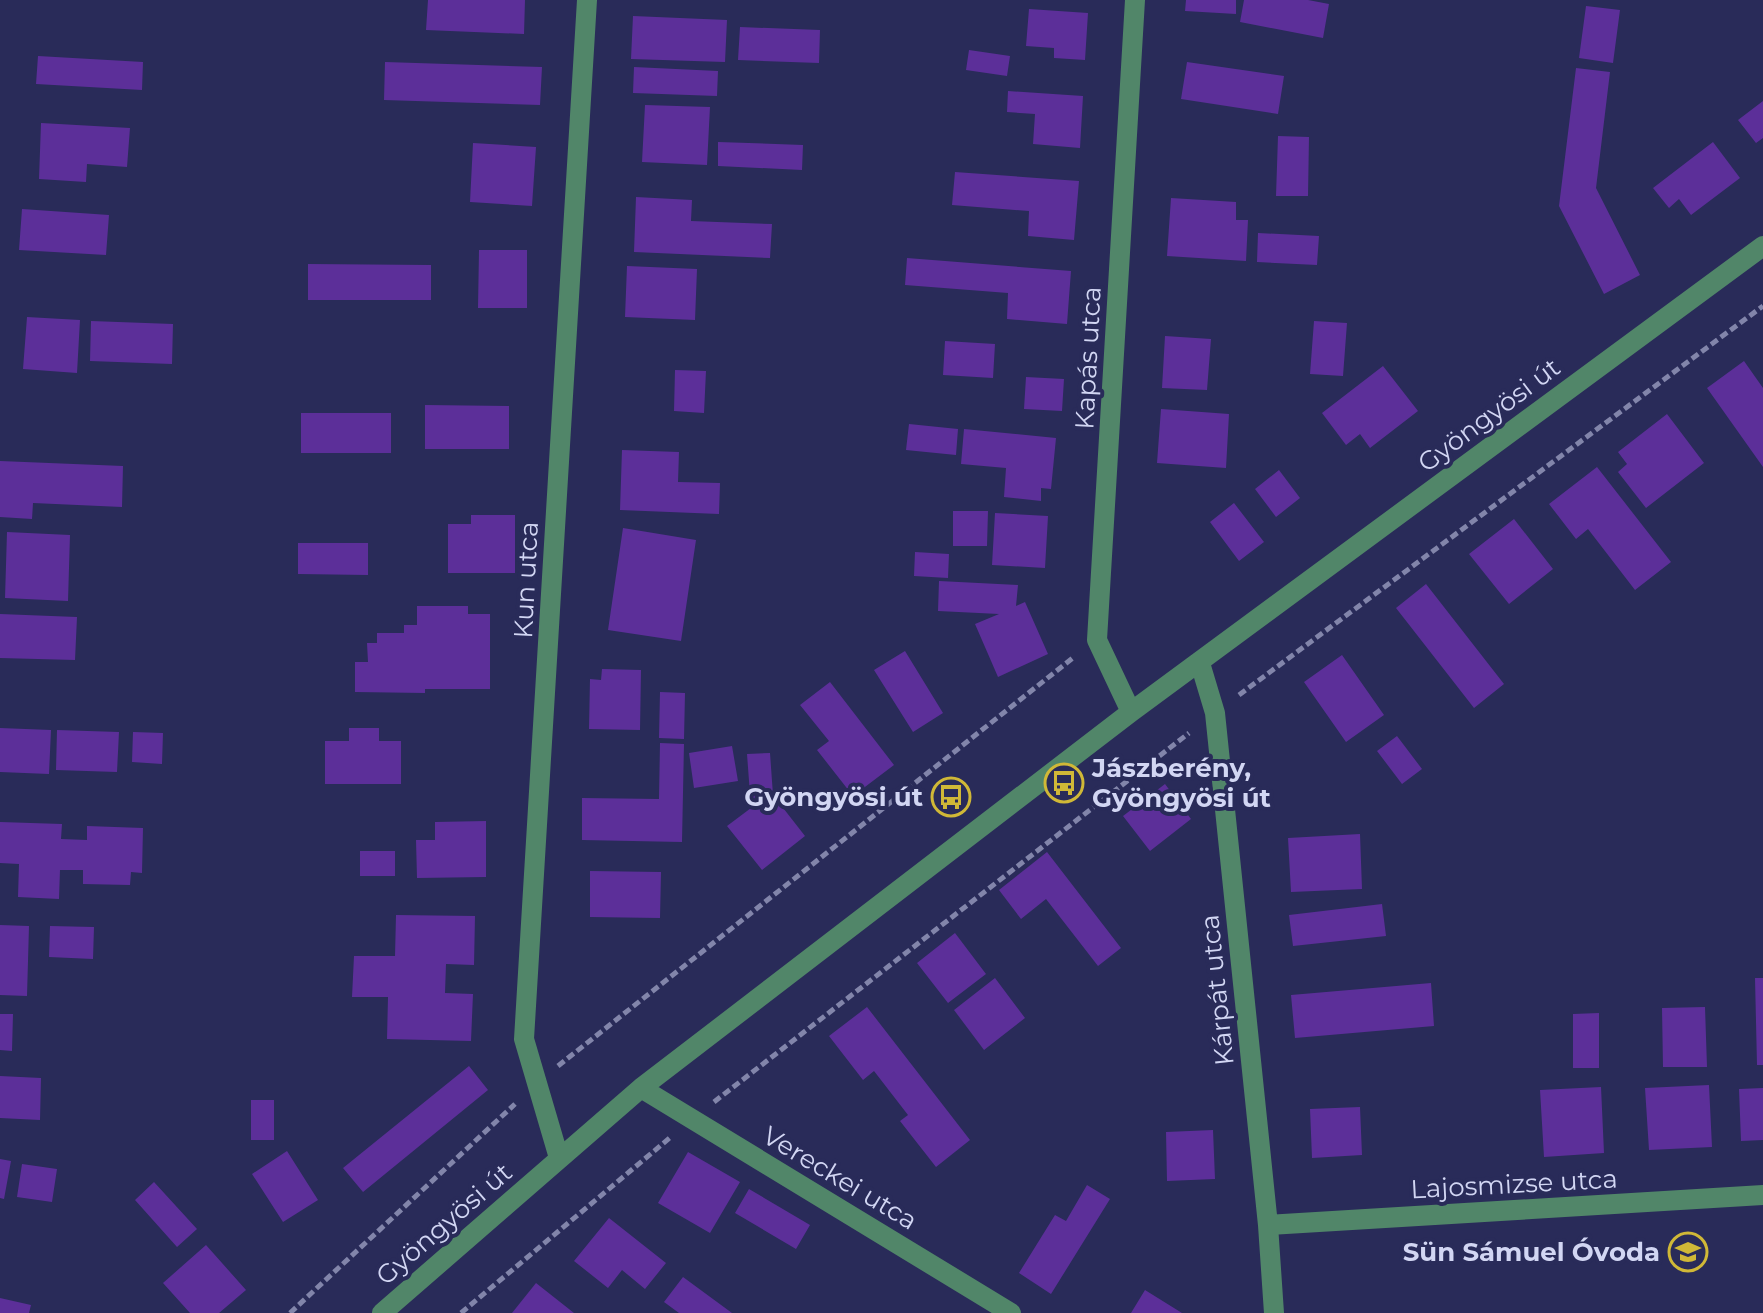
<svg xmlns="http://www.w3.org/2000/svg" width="1763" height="1313" font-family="Montserrat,sans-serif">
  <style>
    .building { fill: #5c2f99 }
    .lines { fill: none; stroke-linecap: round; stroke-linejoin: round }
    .path { stroke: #8285aa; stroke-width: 5; stroke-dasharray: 8 4; stroke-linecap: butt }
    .minor { stroke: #518669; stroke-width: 20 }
    .labels { text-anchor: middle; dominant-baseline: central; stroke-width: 8; stroke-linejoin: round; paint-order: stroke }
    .street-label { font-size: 26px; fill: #d2d6f3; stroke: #292b59 }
    .poi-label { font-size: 26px; font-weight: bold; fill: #d2d6f3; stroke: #292b59; text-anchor: end }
  </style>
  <rect width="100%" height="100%" fill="#292b59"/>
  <path class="building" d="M428 0H525L524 34 426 30Z
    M1186 0H1236V14L1185 11Z
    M1244 0H1308L1329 4 1323 38 1240 22Z
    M1586 6 1620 10 1613 63 1579 58Z
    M1029 9 1088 13 1085 60 1054 58V48L1026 46Z
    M633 16 727 20 725 62 631 59Z
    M740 27 820 30 819 63 738 60Z
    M969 50 1010 56 1007 76 966 70Z
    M38 56 143 62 142 90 36 84Z
    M385 62 542 67 540 105 384 100Z
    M1187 62 1284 76 1278 114 1181 99Z
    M634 67 718 71 717 96 633 93Z
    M1576 68 1610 72 1596 188 1640 275 1604 294 1559 206Z
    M1008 91 1083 96 1080 148 1033 144 1035 114 1007 112Z
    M1763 101V138L1756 143 1738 120Z
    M645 105 710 107 707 165 642 162Z
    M41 123 130 128 127 167 87 164 86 182 39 179Z
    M1278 136 1309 137 1308 196H1276Z
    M718 142 803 145 802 170 718 166Z
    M1713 142 1740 178 1691 215 1679 199 1669 208 1653 188Z
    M473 143 536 147 532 206 470 202Z
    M955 172 1079 181 1074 240 1028 236 1029 211 952 205Z
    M636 197 692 200 691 221 772 224 770 258 634 252Z
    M1171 198 1236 202V220H1248L1246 261 1167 256Z
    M22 209 109 215 106 255 19 250Z
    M1258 233 1319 236 1317 265 1257 262Z
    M479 250H527V308H478Z
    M907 258 1071 271 1067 324 1007 319 1008 293 905 285Z
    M308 264 431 265V300H308Z
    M627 266 697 269 695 320 625 317Z
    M27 317 80 320 77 373 23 369Z
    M91 321 173 324 172 364 90 361Z
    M1314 321 1347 323 1343 376 1310 374Z
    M1165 336 1211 339 1207 390 1162 388Z
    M945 341 995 344 993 378 943 375Z
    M1744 361 1763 388V467L1707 388Z
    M1383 366 1418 411 1370 448 1360 434 1346 445 1322 413Z
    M675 370 706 371 704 413 674 411Z
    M1026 377 1064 379 1062 411 1024 409Z
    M425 405 509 406V449H425Z
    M1161 409 1229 414 1226 468 1157 463Z
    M301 413H391V453H301Z
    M1667 414 1704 463 1646 508 1618 472 1627 464 1618 452Z
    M909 424 958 429 956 455 906 450Z
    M964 429 1056 438 1051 489 1041 488V501L1004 497 1006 468 961 464Z
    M622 450 679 452 678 482 720 483 719 514 620 510Z
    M0 461 123 466 122 507 33 503 32 519 0 517Z
    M1597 467 1671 562 1635 590 1588 529 1576 539 1549 504Z
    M1279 470 1300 498 1276 517 1255 489Z
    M1234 503 1264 542 1239 561 1210 522Z
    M953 511H988L987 546H953Z
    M995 513 1048 516 1045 568 992 565Z
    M471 515H515V573H448V524H471Z
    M1514 519 1553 569 1509 604 1469 554Z
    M623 528 696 540 681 641 608 630Z
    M7 532 70 535 68 601 5 598Z
    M298 543H368V575L298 574Z
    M915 552 949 554 948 578 914 576Z
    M939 581 1018 585 1016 606 1025 602 1048 654 998 677 975 624 999 614 938 611Z
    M1426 584 1504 684 1474 708 1396 608Z
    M417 606H468V614H490V689H425V693L355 692V662H368L367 643H377V633H404V625H417Z
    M0 614 77 617 75 660 0 658Z
    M905 651 943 713 913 732 874 670Z
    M1342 655 1384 715 1346 742 1304 682Z
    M602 669 641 670 640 730 589 729 590 679 601 680Z
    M830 682 894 765 853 796 817 750 829 741 800 705Z
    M660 692 685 693 684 739 659 738Z
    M0 728 51 730 49 774 0 772Z
    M349 728H379V741H401V784H325V741H349Z
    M57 730 119 732 117 772 56 770Z
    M133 732 163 733 162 764 132 762Z
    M1397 736 1422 769 1402 784 1377 751Z
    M660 743 684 744 682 842 582 840V798L659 799Z
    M732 746 738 781 694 788 689 753Z
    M770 753 773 795 805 836 762 870 727 826 751 808 747 754Z
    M1165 784 1191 819 1150 851 1123 816Z
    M486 821V877L417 878 416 840H435V822Z
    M0 822 62 824 61 839 87 840V826L143 828 142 873 131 872 130 885 83 884V870H60L59 899 18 897 19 864 0 863Z
    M1360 834 1362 889 1291 892 1288 838Z
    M360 851H395V876H360Z
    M1047 852 1121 948 1098 966 1046 899 1021 919 999 890Z
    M590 871 661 872 660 918 590 917Z
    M1382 904 1386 936 1293 946 1289 915Z
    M396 915 475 916 474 965 446 964 445 993 473 994 471 1041 387 1039 388 997H352L354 956H395Z
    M0 925 29 926 27 996 0 995Z
    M50 926 94 927 93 959 49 957Z
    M955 933 986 974 948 1003 917 963Z
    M995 978 1025 1018 984 1050 954 1010Z
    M1755 978H1763V1065H1757Z
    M1431 983 1434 1026 1295 1038 1291 995Z
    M867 1007 970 1140 936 1167 900 1121 908 1115 874 1071 863 1080 829 1036Z
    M1705 1007 1707 1067H1663L1662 1008Z
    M1599 1013V1068H1573V1014Z
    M0 1014H13L12 1051 0 1050Z
    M469 1066 488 1090 363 1192 343 1168Z
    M0 1076 41 1078 40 1120 0 1118Z
    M1709 1085 1712 1147 1649 1150 1645 1088Z
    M1601 1087 1604 1153 1544 1157 1540 1090Z
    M1763 1088V1140L1741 1141 1739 1089Z
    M251 1100H274V1140H251Z
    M1360 1107 1362 1155 1312 1158 1310 1109Z
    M1213 1130 1215 1179 1167 1181 1166 1132Z
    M287 1151 318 1200 283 1222 252 1174Z
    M688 1152 740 1182 710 1233 658 1203Z
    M0 1159 11 1161 4 1199 0 1198Z
    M22 1164 57 1169 52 1202 17 1197Z
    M154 1182 197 1229 177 1247 135 1200Z
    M1087 1185 1110 1199 1051 1294 1019 1273 1055 1215 1066 1221Z
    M749 1189 810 1225 796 1249 735 1213Z
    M609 1218 666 1263 645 1289 622 1270 608 1288 574 1261Z
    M206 1245 246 1290 219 1313H190L163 1283Z
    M683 1277 732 1313H679L664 1302Z
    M536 1283 574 1313H512Z
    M1145 1290 1182 1313H1131Z
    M0 1298 31 1305 29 1313H0Z"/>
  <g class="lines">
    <path class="path" d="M1239 695 1763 306
      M558 1066 1074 657
      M714 1102 1189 733
      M290 1313 515 1104
      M461 1313 672 1136"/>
    <path class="minor" d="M1200 663 1215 713 1268 1225 1274 1313
      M1131 712 1097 640 1135 0
      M641 1088 1011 1313
      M559 1158 524 1039 587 0
      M1268 1225 1763 1195
      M382 1313 641 1088 1131 712 1763 246"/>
  </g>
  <defs>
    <g id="bus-ring" transform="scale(2)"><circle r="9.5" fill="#292b59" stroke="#d0b837" stroke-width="1.5"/><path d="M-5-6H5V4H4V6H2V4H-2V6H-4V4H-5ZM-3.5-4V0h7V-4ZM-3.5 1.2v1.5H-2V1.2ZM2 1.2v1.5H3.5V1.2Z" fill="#d0b837"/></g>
    <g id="school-ring" transform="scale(2)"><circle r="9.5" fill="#292b59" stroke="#d0b837" stroke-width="1.5"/><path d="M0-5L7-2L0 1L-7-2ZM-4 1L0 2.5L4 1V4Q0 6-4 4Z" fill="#d0b837"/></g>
  </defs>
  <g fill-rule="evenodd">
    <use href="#bus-ring" x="1064" y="783"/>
    <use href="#bus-ring" x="951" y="797"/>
    <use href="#school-ring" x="1688" y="1252"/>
  </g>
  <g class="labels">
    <g class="street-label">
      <text transform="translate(1088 358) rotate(-87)">Kapás utca</text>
      <text transform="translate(1489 415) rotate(-37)">Gyöngyösi út</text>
      <text transform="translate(526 580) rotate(-87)">Kun utca</text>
      <text transform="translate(1217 990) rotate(-96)">Kárpát utca</text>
      <text transform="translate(840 1178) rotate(31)">Vereckei utca</text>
      <text transform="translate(1514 1184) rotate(-3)">Lajosmizse utca</text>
      <text transform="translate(444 1224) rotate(-41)">Gyöngyösi út</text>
    </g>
    <g class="poi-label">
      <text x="1092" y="768" text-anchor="start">Jászberény,<tspan x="1092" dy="30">Gyöngyösi út</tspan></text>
      <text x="923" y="797">Gyöngyösi út</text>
      <text x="1660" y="1252">Sün Sámuel Óvoda</text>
    </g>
  </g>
</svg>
